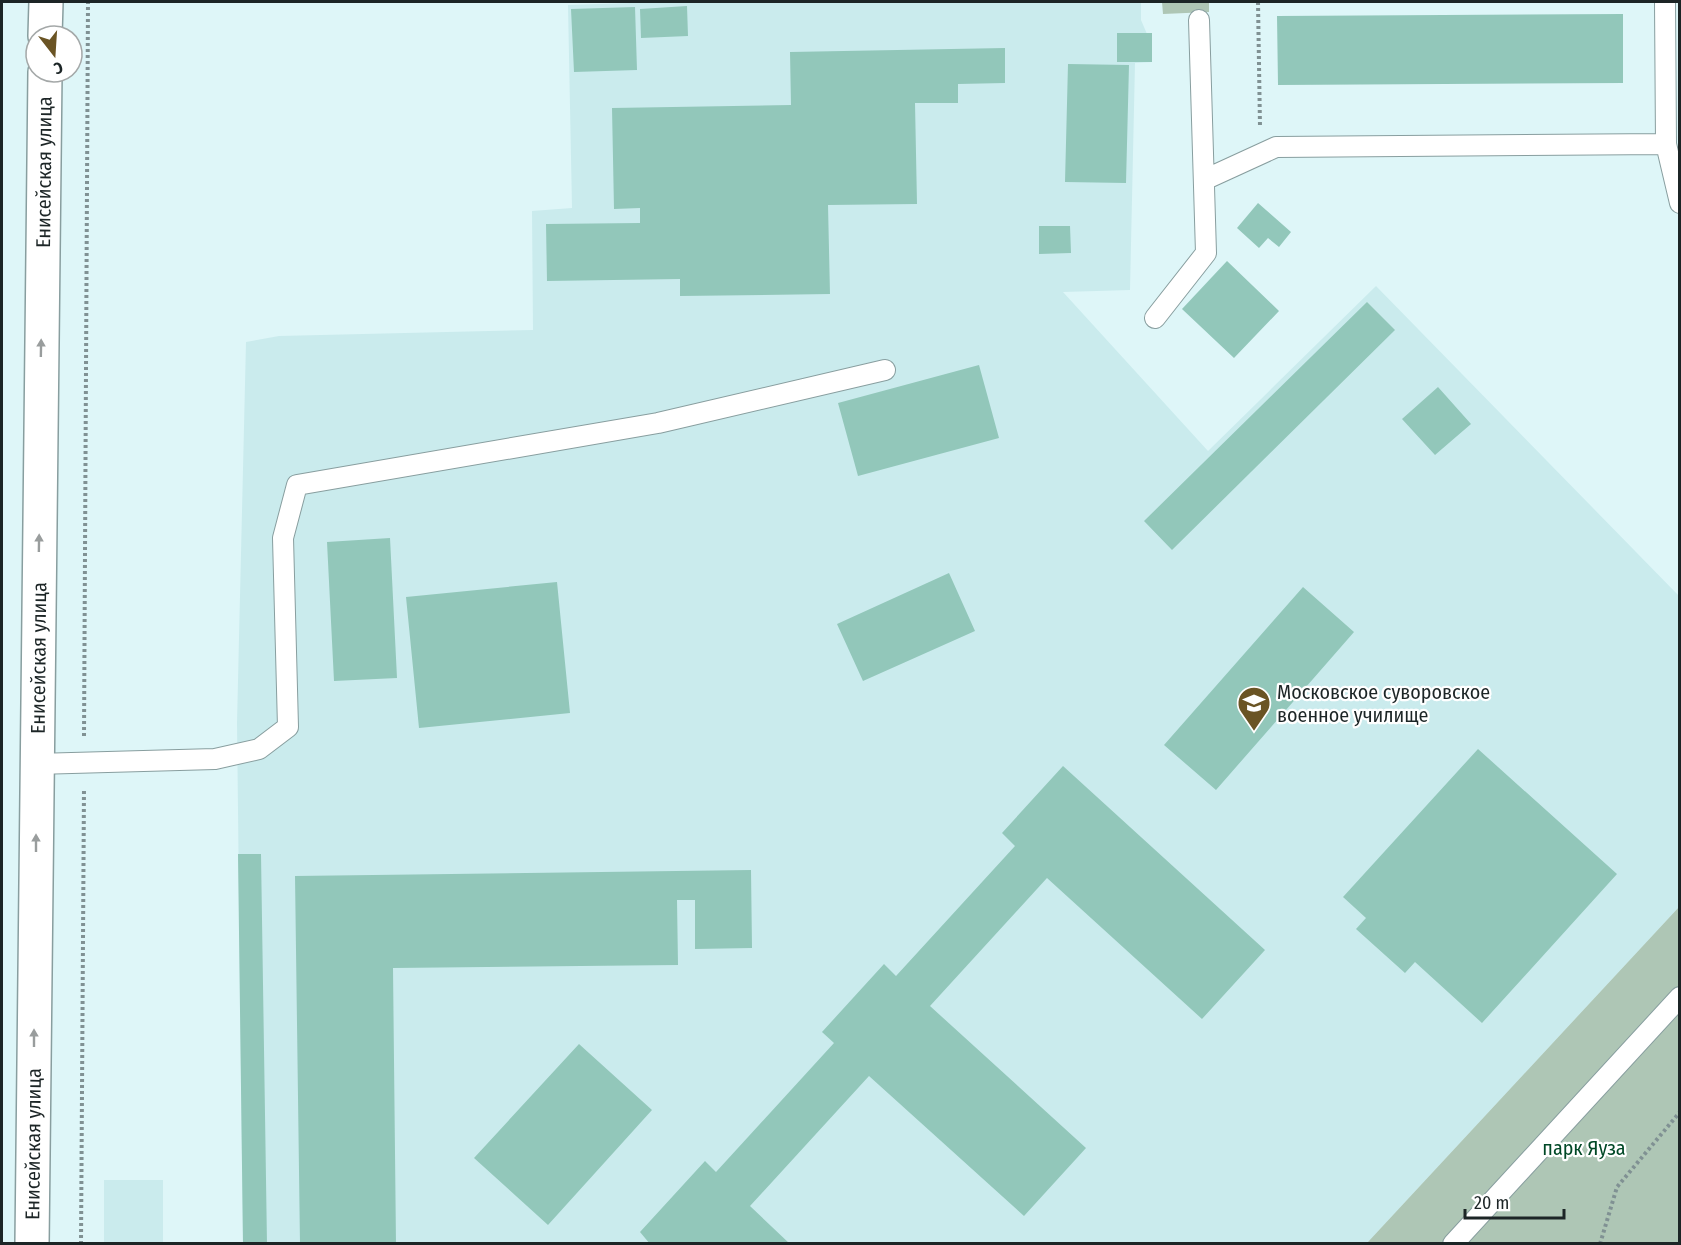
<svg xmlns="http://www.w3.org/2000/svg" width="1681" height="1245" font-family="'Fira Sans Condensed',sans-serif">
  <style>
    .built { fill: #caebed }
    .green { fill: #aec6b5 }
    .building { fill: #92c7ba }
    .lines { fill: none; stroke-linecap: round; stroke-linejoin: round }
    .lane-casing { stroke: #889e9f; stroke-width: 22 }
    .secondary-casing { stroke: #889e9f; stroke-width: 36 }
    .path { stroke: #809193; stroke-width: 4; stroke-dasharray: 3 3; stroke-linecap: butt }
    .lane { stroke: #fff; stroke-width: 20 }
    .secondary { stroke: #fff; stroke-width: 33 }
    .oneway { fill: #999d9d }
    .labels { text-anchor: middle; dominant-baseline: central; stroke-width: 4.5; stroke-linejoin: round; paint-order: stroke }
    .street-label { font-size: 20px; fill: #1c2526; stroke: #fff }
    .poi-label { font-size: 20px; fill: #1c2526; stroke: #fff; text-anchor: start }
    .park-label { font-size: 20px; fill: #004826; stroke: #fff }
  </style>
  <rect width="100%" height="100%" fill="#def6f8"/>
  <path class="built" d="M661 2H1141V20L1147 34 1152 33V62L1135 63 1130 290 1063 292 1208 451 1376 286 1679 596V907L1367 1243 243 1244 237 723 246 342 279 336 533 330 532 211 572 208 568 5Z
    M104 1180H163V1243H104Z"/>
  <path class="green" d="M1162 2H1209V12L1163 14Z
    M1679 907V1243H1367Z"/>
  <path class="building" d="M687 6 688 36 641 38 640 9Z
    M635 7 637 70 574 72 571 9Z
    M1623 14V83L1278 85 1277 16Z
    M1117 33H1152V62H1117Z
    M1005 48V83L958 84V103H915L917 204 828 205 830 294 680 296V279L547 281 546 224 640 223V208L614 209 612 108 791 105 790 52Z
    M1068 64 1129 65 1126 183 1065 182Z
    M1258 203 1291 232 1279 247 1268 238 1259 248 1237 228Z
    M1039 226H1070L1071 253 1039 254Z
    M1227 261 1279 311 1234 358 1182 309Z
    M1367 302 1395 330 1172 550 1144 521Z
    M979 365 999 438 858 476 838 403Z
    M1438 387 1471 424 1435 455 1402 419Z
    M390 538 397 678 334 681 327 542Z
    M949 573 975 631 863 681 837 624Z
    M557 582 570 713 419 728 406 597Z
    M1303 587 1354 632 1216 790 1164 745Z
    M1478 749 1617 874 1482 1023 1415 962 1405 973 1356 929 1366 918 1343 897Z
    M1063 766 1265 950 1202 1019 1047 878 930 1006 1086 1148 1024 1216 869 1076 750 1206 790 1244H650L640 1232 705 1161 716 1172 834 1043 822 1032 884 964 896 976 1015 846 1002 833Z
    M238 854H261L267 1244H243Z
    M751 870 752 948 695 949V900H677L678 965 393 968 396 1244H300L295 876Z
    M579 1044 652 1110 548 1225 474 1158Z"/>
  <g class="lines">
    <g class="lane-casing">
      <path id="lane" d="M1665 2 1666 144 1680 203
        M1204 180 1276 147 1666 144
        M1155 318 1206 253 1199 20
        M36 764 215 759 259 749 288 727 283 538 297 485 658 423 885 370
        M1453 1244 1680 997"/>
    </g>
    <g class="secondary-casing">
      <g id="secondary">
        <path d="M45 36 46 2"/>
        <path id="s1" d="M32 1244 45 72"/>
      </g>
    </g>
    <path class="path" d="M1258 2 1260 127
      M84 736 88 2
      M81 1244 84 788
      M1600 1244 1617 1187 1680 1112"/>
    <use href="#lane" class="lane"/>
    <use href="#secondary" class="secondary"/>
  </g>
  <defs><path id="oneway-solid" d="M-6-.8H1V-3.2L6.5 0L1 3.2V.8H-6Z" transform="scale(1.5)"/></defs>
  <g class="oneway">
    <use href="#oneway-solid" transform="translate(41 348) rotate(-89)"/>
    <use href="#oneway-solid" transform="translate(39 543) rotate(-89)"/>
    <use href="#oneway-solid" transform="translate(36 843) rotate(-90)"/>
    <use href="#oneway-solid" transform="translate(34 1038) rotate(-90)"/>
  </g>
  <defs>
    <g id="university-pin" transform="scale(1.725)"><path d="M0 17L-7.5 6A9.5 9.5 0 1 1 7.5 6Z" fill="#6a5424" stroke="#fff"/><path d="M0-5L7-2L0 1L-7-2ZM-4 1L0 2.5L4 1V4Q0 6-4 4Z" fill="#fff"/></g>
  </defs>
  <g fill-rule="evenodd">
    <use href="#university-pin" x="1254" y="703"/>
  </g>
  <g class="labels">
    <g class="street-label">
      <text stroke="none"><textPath href="#s1" startOffset="1072">Енисейская улица</textPath></text>
      <text stroke="none"><textPath href="#s1" startOffset="586">Енисейская улица</textPath></text>
      <text stroke="none"><textPath href="#s1" startOffset="100">Енисейская улица</textPath></text>
    </g>
    <g class="poi-label">
      <text x="1277" y="692">Московское суворовское<tspan x="1277" dy="23">военное училище</tspan></text>
    </g>
    <g class="park-label">
      <text x="1584" y="1148">парк Яуза</text>
    </g>
  </g>
  <rect width="1681" height="1245" fill="none" stroke="#1c2526" stroke-width="6"/>
  <g transform="translate(54 54) rotate(163)"><circle r="28" fill="#ffffff" stroke="#a4a8a8" stroke-width="1.5"/>
  <path d="M0-4.5L10 22L0 15L-10 22Z" fill="#6a5424"/>
  <text y="-9" font-size="16" font-weight="bold" text-anchor="middle" fill="#1c2526">С</text>
  </g>
  <path d="M1465 1209v9h99v-9" fill="none" stroke="#1c2526" stroke-width="3"/>
  <text x="1474" y="1209" font-size="18" fill="#1c2526" stroke="#ffffff" stroke-width="4.5" paint-order="stroke">20 m</text>
</svg>
